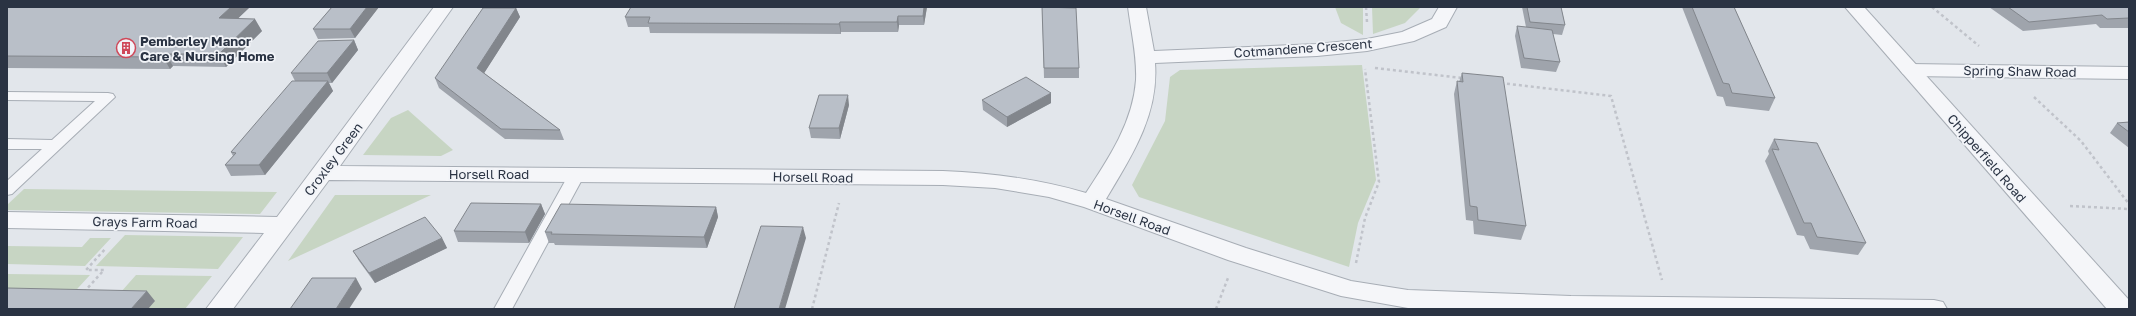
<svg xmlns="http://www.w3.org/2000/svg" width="2136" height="316" font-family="'Golos Text',sans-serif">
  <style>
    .green { fill: #c7d5c3 }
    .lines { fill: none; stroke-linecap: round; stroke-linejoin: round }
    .service-casing { stroke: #a7adb5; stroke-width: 2 }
    .minor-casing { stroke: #a7adb5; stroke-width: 2 }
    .tertiary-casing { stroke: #a7adb5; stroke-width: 2 }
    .path { stroke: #c0c3ca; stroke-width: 2.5; stroke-dasharray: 3 3; stroke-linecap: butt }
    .service { fill: #f5f6f9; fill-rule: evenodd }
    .minor { fill: #f5f6f9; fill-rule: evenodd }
    .tertiary { fill: #f5f6f9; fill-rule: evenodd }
    .wall { fill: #9fa4ac }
    .shaded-wall { fill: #82868c }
    .building { fill: #b9bfc8; stroke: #82868c }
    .labels { text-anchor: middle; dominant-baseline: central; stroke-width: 3.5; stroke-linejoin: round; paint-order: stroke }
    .poi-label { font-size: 13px; font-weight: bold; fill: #2a3343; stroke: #f2f4f8; text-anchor: start }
    .street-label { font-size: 13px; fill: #2a3343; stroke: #f2f4f8 }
  </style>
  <rect width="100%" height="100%" fill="#e2e6eb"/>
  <path class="green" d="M1335 7H1363V35L1341 23Z
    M1372 7H1421L1405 23 1373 34Z
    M1362 65 1376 180 1358 223 1349 267 1139 197 1132 185 1165 121 1170 77 1180 70Z
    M408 110 453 150 441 156 363 155 391 118Z
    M24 189 277 192 260 214 7 210V205Z
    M335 195H431L288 261Z
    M125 235 243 237 218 269 96 266Z
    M90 238H111L85 266 7 264V246L82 247Z
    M7 274 90 275 67 300 7 299Z
    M136 275 212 276 185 309H148L113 301Z"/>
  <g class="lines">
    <g class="service-casing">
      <path id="service" d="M7 92 108 93 113 94 115 97 12 194 7 195V181L42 149H7V139L52 140 95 101 7 100Z
        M577 169 582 170 585 174 512 309H494L569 174 572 170Z"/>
    </g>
    <g class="minor-casing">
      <path id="minor" d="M434 7H453L340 166 943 171C992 173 1039 179 1086 193 1109 158 1133 122 1136 80 1137 55 1131 31 1128 7H1146L1154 51 1317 44 1367 39 1402 32 1432 19 1439 7H1457L1446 27 1414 41 1367 51 1317 56 1155 63C1159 114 1132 156 1106 199L1246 248 1351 281 1408 290 1571 296 1934 300 1943 302 1947 309 1408 308 1341 296 1228 260 1084 207 1049 197 995 188 943 185 329 180 233 309H206L264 233 7 228V212L277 217Z
        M1910 64 2129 67V79L1910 76 1903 74 1900 70 1903 66Z"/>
    </g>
    <g class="tertiary-casing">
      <path id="tertiary" d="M1845 7H1864L2129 300V309H2107Z"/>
    </g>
    <path class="path" d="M1366 7 1367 22
      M1932 7 1979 46
      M1375 68 1462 78
      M1501 83 1611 96 1662 280
      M2034 97 2081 141 2129 204
      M2070 206 2129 209
      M1356 263 1365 218 1379 182 1365 69
      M84 292 104 270H86L106 248
      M812 309 839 203
      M1216 309 1228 278"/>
    <use href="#service" class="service"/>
    <use href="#minor" class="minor"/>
    <use href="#tertiary" class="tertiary"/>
  </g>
  <path class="wall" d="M7 7H250L238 18 262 31 226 67 173 66 170 69 8 68 7 69Z
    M332 7H379L355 38 318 39 313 29Z
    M927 7 924 25H899L898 32H841V34L650 33 649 27H628L625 17Z
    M1042 7 1079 68V78H1044Z
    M1522 7H1561L1565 25 1562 35 1553 34 1560 62 1556 72 1521 68 1515 36 1517 26 1526 27Z
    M1682 7H1734L1775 98 1769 111 1726 106 1723 97 1717 96Z
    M1989 7H2129V28H2100L2096 24 2023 31Z
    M516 8 520 17 484 73 560 130 564 140 505 139 439 88 435 78Z
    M354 40 358 50 332 83H329L333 91 265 175 231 176 225 165 233 156 231 152 295 81 291 73Z
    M1462 73 1526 226 1521 240 1474 234 1473 221 1466 220 1454 94 1457 81 1459 82Z
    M982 100 1051 103 1007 127 983 110Z
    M849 105 840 139 811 138 809 128Z
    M2129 122V148L2110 133 2117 123Z
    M1774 139 1866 243 1858 255 1810 249 1804 236 1797 235 1765 161 1769 154 1768 151Z
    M541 204 545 214 529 243 458 242 454 231Z
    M716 207 718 217 707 248 555 245 554 243H549L545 232Z
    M442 238 447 248 375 283 359 261 353 251Z"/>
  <path class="shaded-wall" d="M231 7H250L226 30 219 18Z
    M367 7H379L355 38 350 29Z
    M924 7H927L924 25 923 16Z
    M516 8 520 17 481 78 477 68Z
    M898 16 899 25 898 32 897 22Z
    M255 19 262 31 226 67 219 54Z
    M840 22 841 32V34L839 24Z
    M354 40 358 50 332 83 327 73Z
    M166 54 173 66 170 69 163 57Z
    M328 81 333 91 265 175 259 165Z
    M1051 93V103L1007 127V117Z
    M848 95 849 105 840 139 839 128Z
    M541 204 545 214 529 243 525 232Z
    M716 207 718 217 707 248 704 237Z
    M803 227 806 238 785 309H779Z
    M442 238 447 248 375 283 369 273Z
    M356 278 362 289 349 309H336Z
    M147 291 155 301 148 309H131Z"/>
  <path class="building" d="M7 7H231L219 18 255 19 219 54H166L163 57 7 56Z
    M332 7H367L350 29H313Z
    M631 7H924L923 16H898L897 22H840L839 24 648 23 650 17H625Z
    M1042 7 1076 8 1079 68H1044Z
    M1527 7H1561L1565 25 1530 22Z
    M1692 7H1734L1775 98 1732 93 1729 84 1723 83Z
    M2008 7H2129V18L2107 19 2102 15 2029 22Z
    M483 8H516L477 68 560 130 501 129 435 78Z
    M1517 26 1552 30 1560 62 1524 58Z
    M354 40 327 73H291L318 41Z
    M1462 73 1503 77 1526 226 1478 220 1477 207 1470 206 1457 81 1463 82Z
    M1026 77 1051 93 1007 117 982 100Z
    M292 81H328L259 165H225L236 153 231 152Z
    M819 95H848L839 128H809Z
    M2129 122V132L2117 123Z
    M1774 139 1817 143 1866 243 1817 237 1811 223H1804L1772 149 1779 150Z
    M471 203 541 204 525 232 454 231Z
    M561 204 716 207 704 237 551 234 552 232H545Z
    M425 217 442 238 369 273 353 251Z
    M761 226 803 227 779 309H734Z
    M312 278H356L336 309H290Z
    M7 288 147 291 131 309H7Z"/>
  <defs>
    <g id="building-ring" transform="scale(1)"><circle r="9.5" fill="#f2f4f8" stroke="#cf4859" stroke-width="1.5"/><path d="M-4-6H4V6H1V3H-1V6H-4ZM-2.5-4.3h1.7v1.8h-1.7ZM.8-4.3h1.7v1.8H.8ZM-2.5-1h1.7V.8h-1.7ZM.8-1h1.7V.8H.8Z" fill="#cf4859"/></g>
  </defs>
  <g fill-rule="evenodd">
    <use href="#building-ring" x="126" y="48"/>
  </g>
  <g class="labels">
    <g class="poi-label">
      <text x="140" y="41">Pemberley Manor<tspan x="140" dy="15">Care &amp; Nursing Home</tspan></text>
    </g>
    <g class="street-label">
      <text transform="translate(1303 48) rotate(-4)">Cotmandene Crescent</text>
      <text transform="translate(2020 71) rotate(1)">Spring Shaw Road</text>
      <text transform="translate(1987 158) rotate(49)">Chipperfield Road</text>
      <text transform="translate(333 159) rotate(-53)">Croxley Green</text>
      <text x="489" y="174">Horsell Road</text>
      <text transform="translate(813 177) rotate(1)">Horsell Road</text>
      <text transform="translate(1132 217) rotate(20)">Horsell Road</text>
      <text transform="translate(145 222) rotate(1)">Grays Farm Road</text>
    </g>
  </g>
  <rect width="2136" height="316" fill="none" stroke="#2a3343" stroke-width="16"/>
</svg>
